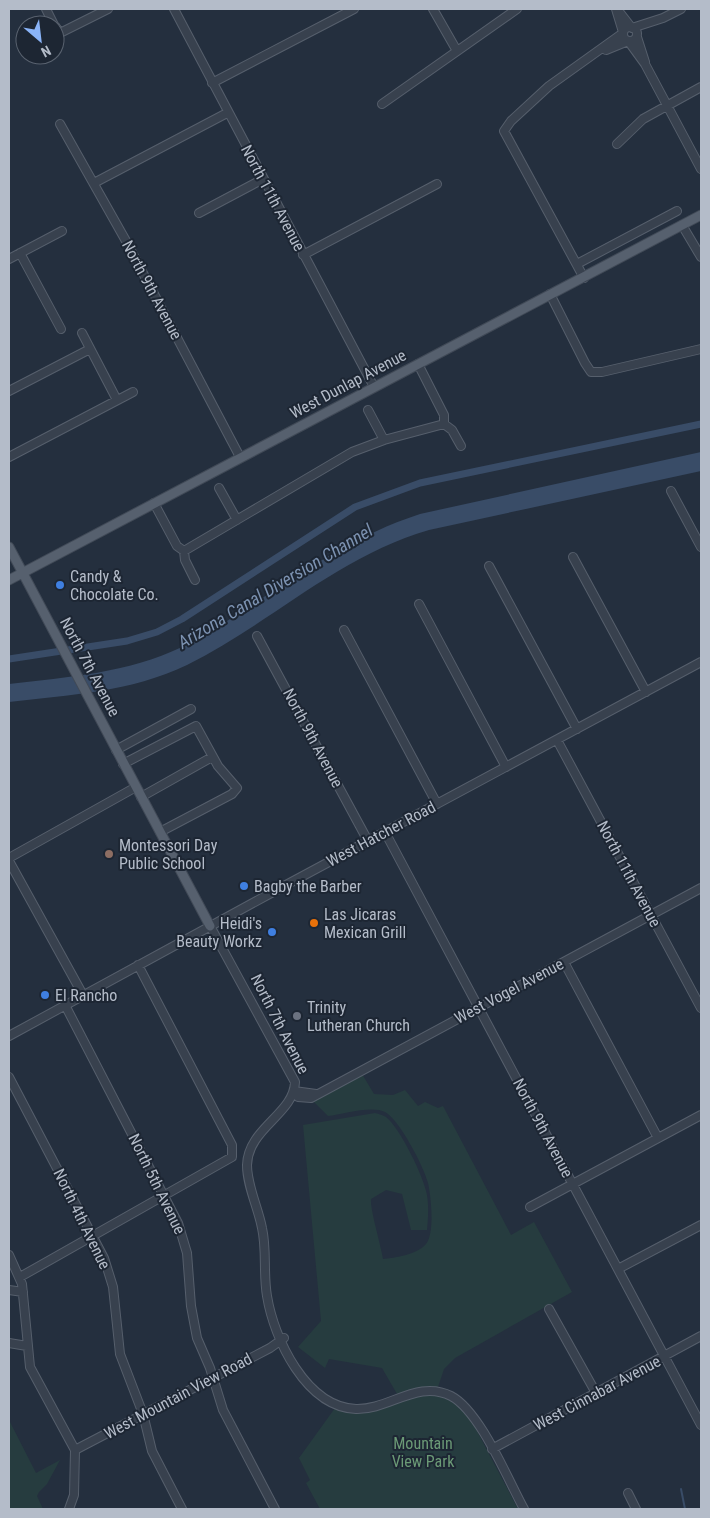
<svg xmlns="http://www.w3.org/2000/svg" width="710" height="1518" font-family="'Roboto Condensed',sans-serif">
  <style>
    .green { fill: #263c3f }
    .water { fill: #394c67 }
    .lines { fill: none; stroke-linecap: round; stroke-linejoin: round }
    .stream { stroke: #394c67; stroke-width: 2 }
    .canal { stroke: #394c67; stroke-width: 7 }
    .minor-casing { stroke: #565f6c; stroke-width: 10 }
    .major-casing { stroke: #414a57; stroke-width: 11 }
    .minor { stroke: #38414e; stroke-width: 8 }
    .major { stroke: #56606e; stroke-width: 9 }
    .shop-dot { fill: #3f7fe0; stroke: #1d2633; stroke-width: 2 }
    .education-dot { fill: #8d6e63; stroke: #1d2633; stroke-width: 2 }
    .food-dot { fill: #e8710a; stroke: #1d2633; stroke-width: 2 }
    .worship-dot { fill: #6b7280; stroke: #1d2633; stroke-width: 2 }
    .labels { text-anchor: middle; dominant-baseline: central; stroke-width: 4; stroke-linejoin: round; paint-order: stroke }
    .street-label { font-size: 16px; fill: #b4bcc9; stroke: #1d2633 }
    .poi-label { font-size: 16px; fill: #b4bcc9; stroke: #1d2633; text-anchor: start }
    .park-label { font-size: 16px; fill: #6b9a76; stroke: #1d2633 }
    .water-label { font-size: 18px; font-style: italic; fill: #7c92b1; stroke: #1d2633 }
  </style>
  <rect width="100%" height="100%" fill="#242f3e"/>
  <path class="green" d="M362 1074 374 1094 393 1095 405 1090 418 1106 425 1102 438 1108 443 1106 511 1235 534 1222 572 1292 455 1358 444 1369 438 1387 416 1388 397 1394 382 1368 329 1359 325 1368 298 1347 321 1321 303 1125 375 1113C379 1114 383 1115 386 1117 400 1128 424 1177 427 1195 429 1207 428 1219 427 1230H411L402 1194 386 1190 371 1199C370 1210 381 1245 383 1259 395 1258 418 1254 426 1244 435 1233 431 1196 428 1183 424 1167 399 1119 385 1112 373 1105 342 1114 328 1116L313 1101Z
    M425 1394 445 1397 468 1414 518 1509H320L306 1483 310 1480 299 1458 335 1408C368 1420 394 1400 425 1394Z
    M9 1420 36 1473 60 1460 47 1484 39 1492 37 1496 43 1509H9Z"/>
  <path class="water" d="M701 452V471L429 530C338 556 270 624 187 665 131 692 69 695 9 702V684C68 677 128 673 182 647 204 637 224 623 244 610 301 573 355 535 420 514Z"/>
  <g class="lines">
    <path class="stream" d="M681 1489 685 1509"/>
    <path class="canal" d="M9 659 127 641 157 632 182 619 355 507 420 483 701 424"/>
    <g class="minor-casing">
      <path id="minor" d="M46 9 54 25
        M174 9 374 387
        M433 9 457 51
        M616 9 623 32
        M617 9 631 27
        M55 26 60 33 108 9
        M623 34a7 7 0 1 1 14 0a7 7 0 1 1-14 0Z
        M632 28 663 18 681 9
        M637 37 645 62
        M629 42 645 64 701 169
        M606 50 628 41
        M212 83 354 9
        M382 104 517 9
        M60 124 126 241 240 457
        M617 144 643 119 701 87
        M94 183 227 113
        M199 213 263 179
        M682 225 701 257
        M20 253 61 329
        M303 255 437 184
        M9 259 62 231
        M577 264 677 211
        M584 278 504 131 511 121 549 86 623 33
        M550 294 585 363 591 372H602L701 349
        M82 333 117 400
        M418 364 444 415V424L452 430 461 446
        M9 391 90 349
        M368 410 384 440
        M9 457 133 392
        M219 488 237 520
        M671 491 701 547
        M154 503 177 546 184 551 185 560 195 580
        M184 551 352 452 384 440 444 424
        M573 557 646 692
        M489 566 577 729
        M419 604 506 767
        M344 630 437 804
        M257 636 368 841
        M557 740 701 1008
        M116 750 191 709
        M123 764 196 726 218 766 237 788 232 794 160 832
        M141 797 212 757
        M385 832 701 1425
        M9 858 136 787
        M9 861 83 995
        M210 926 295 1082C294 1114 248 1128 247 1165 247 1186 258 1207 262 1228 267 1250 263 1273 267 1296 274 1339 306 1407 356 1409 389 1410 418 1379 451 1396 480 1411 508 1480 524 1509
        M564 962 658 1138
        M65 1005 178 1223 187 1253 191 1306 197 1338 210 1368 223 1410 275 1509
        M9 1036 273 892 701 662
        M9 1077 104 1258 113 1287 120 1354 143 1414 152 1451 182 1509
        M294 1091 298 1097 311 1098 701 888
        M294 1091 316 1094
        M530 1207 701 1115
        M9 1255 22 1284 30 1367 75 1450
        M618 1269 701 1225
        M20 1277 232 1157V1145L138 965
        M9 1290 23 1292
        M549 1309 596 1393
        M9 1343 27 1346
        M492 1449 701 1336
        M75 1450 270 1348 284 1338
        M628 1493 636 1509
        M69 1509 74 1495 75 1450"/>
    </g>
    <g class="major-casing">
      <path id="major" d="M9 547 210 926
        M9 580 701 215"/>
    </g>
    <use href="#minor" class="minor"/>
    <use href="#major" class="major"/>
  </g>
  <g class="shop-dot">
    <circle cx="60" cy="585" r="5"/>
    <circle cx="244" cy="886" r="5"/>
    <circle cx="272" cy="932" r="5"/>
    <circle cx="45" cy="995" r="5"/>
  </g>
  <circle class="education-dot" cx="109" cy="854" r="5"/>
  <circle class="food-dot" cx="314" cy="923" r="5"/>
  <circle class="worship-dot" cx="297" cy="1016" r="5"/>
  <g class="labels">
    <g class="street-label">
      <text transform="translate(273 198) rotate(62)">North 11th Avenue</text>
      <text transform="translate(152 290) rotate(62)">North 9th Avenue</text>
      <text transform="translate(348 384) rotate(-28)">West Dunlap Avenue</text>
      <text transform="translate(90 667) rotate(62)">North 7th Avenue</text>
      <text transform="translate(313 738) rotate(62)">North 9th Avenue</text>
      <text transform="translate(381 834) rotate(-28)">West Hatcher Road</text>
      <text transform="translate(629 874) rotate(62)">North 11th Avenue</text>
      <text transform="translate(509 991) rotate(-28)">West Vogel Avenue</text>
      <text transform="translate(280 1024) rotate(63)">North 7th Avenue</text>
      <text transform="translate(543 1128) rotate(62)">North 9th Avenue</text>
      <text transform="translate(157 1184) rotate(64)">North 5th Avenue</text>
      <text transform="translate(82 1219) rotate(64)">North 4th Avenue</text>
      <text transform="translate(597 1393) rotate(-28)">West Cinnabar Avenue</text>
      <text transform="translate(178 1396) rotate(-28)">West Mountain View Road</text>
    </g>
    <g class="poi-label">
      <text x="70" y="576">Candy &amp;<tspan x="70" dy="18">Chocolate Co.</tspan></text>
      <text x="119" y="845">Montessori Day<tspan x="119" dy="18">Public School</tspan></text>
      <text x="254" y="886">Bagby the Barber</text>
      <text x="324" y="914">Las Jicaras<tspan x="324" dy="18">Mexican Grill</tspan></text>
      <text x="262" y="923" text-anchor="end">Heidi's<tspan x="262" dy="18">Beauty Workz</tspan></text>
      <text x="55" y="995">El Rancho</text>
      <text x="307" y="1007">Trinity<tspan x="307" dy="18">Lutheran Church</tspan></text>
    </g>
    <g class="park-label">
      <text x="423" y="1443">Mountain<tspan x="423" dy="18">View Park</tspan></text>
    </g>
    <g class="water-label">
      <text transform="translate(275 586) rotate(-31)">Arizona Canal Diversion Channel</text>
    </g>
  </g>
  <rect width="710" height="1518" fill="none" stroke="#b4bcc9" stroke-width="20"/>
  <g transform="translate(40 40) rotate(152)"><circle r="24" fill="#1d2633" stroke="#59626f"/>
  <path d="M0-4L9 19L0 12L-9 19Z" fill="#8ab4f8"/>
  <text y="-8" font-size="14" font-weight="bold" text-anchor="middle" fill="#b4bcc9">N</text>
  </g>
</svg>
